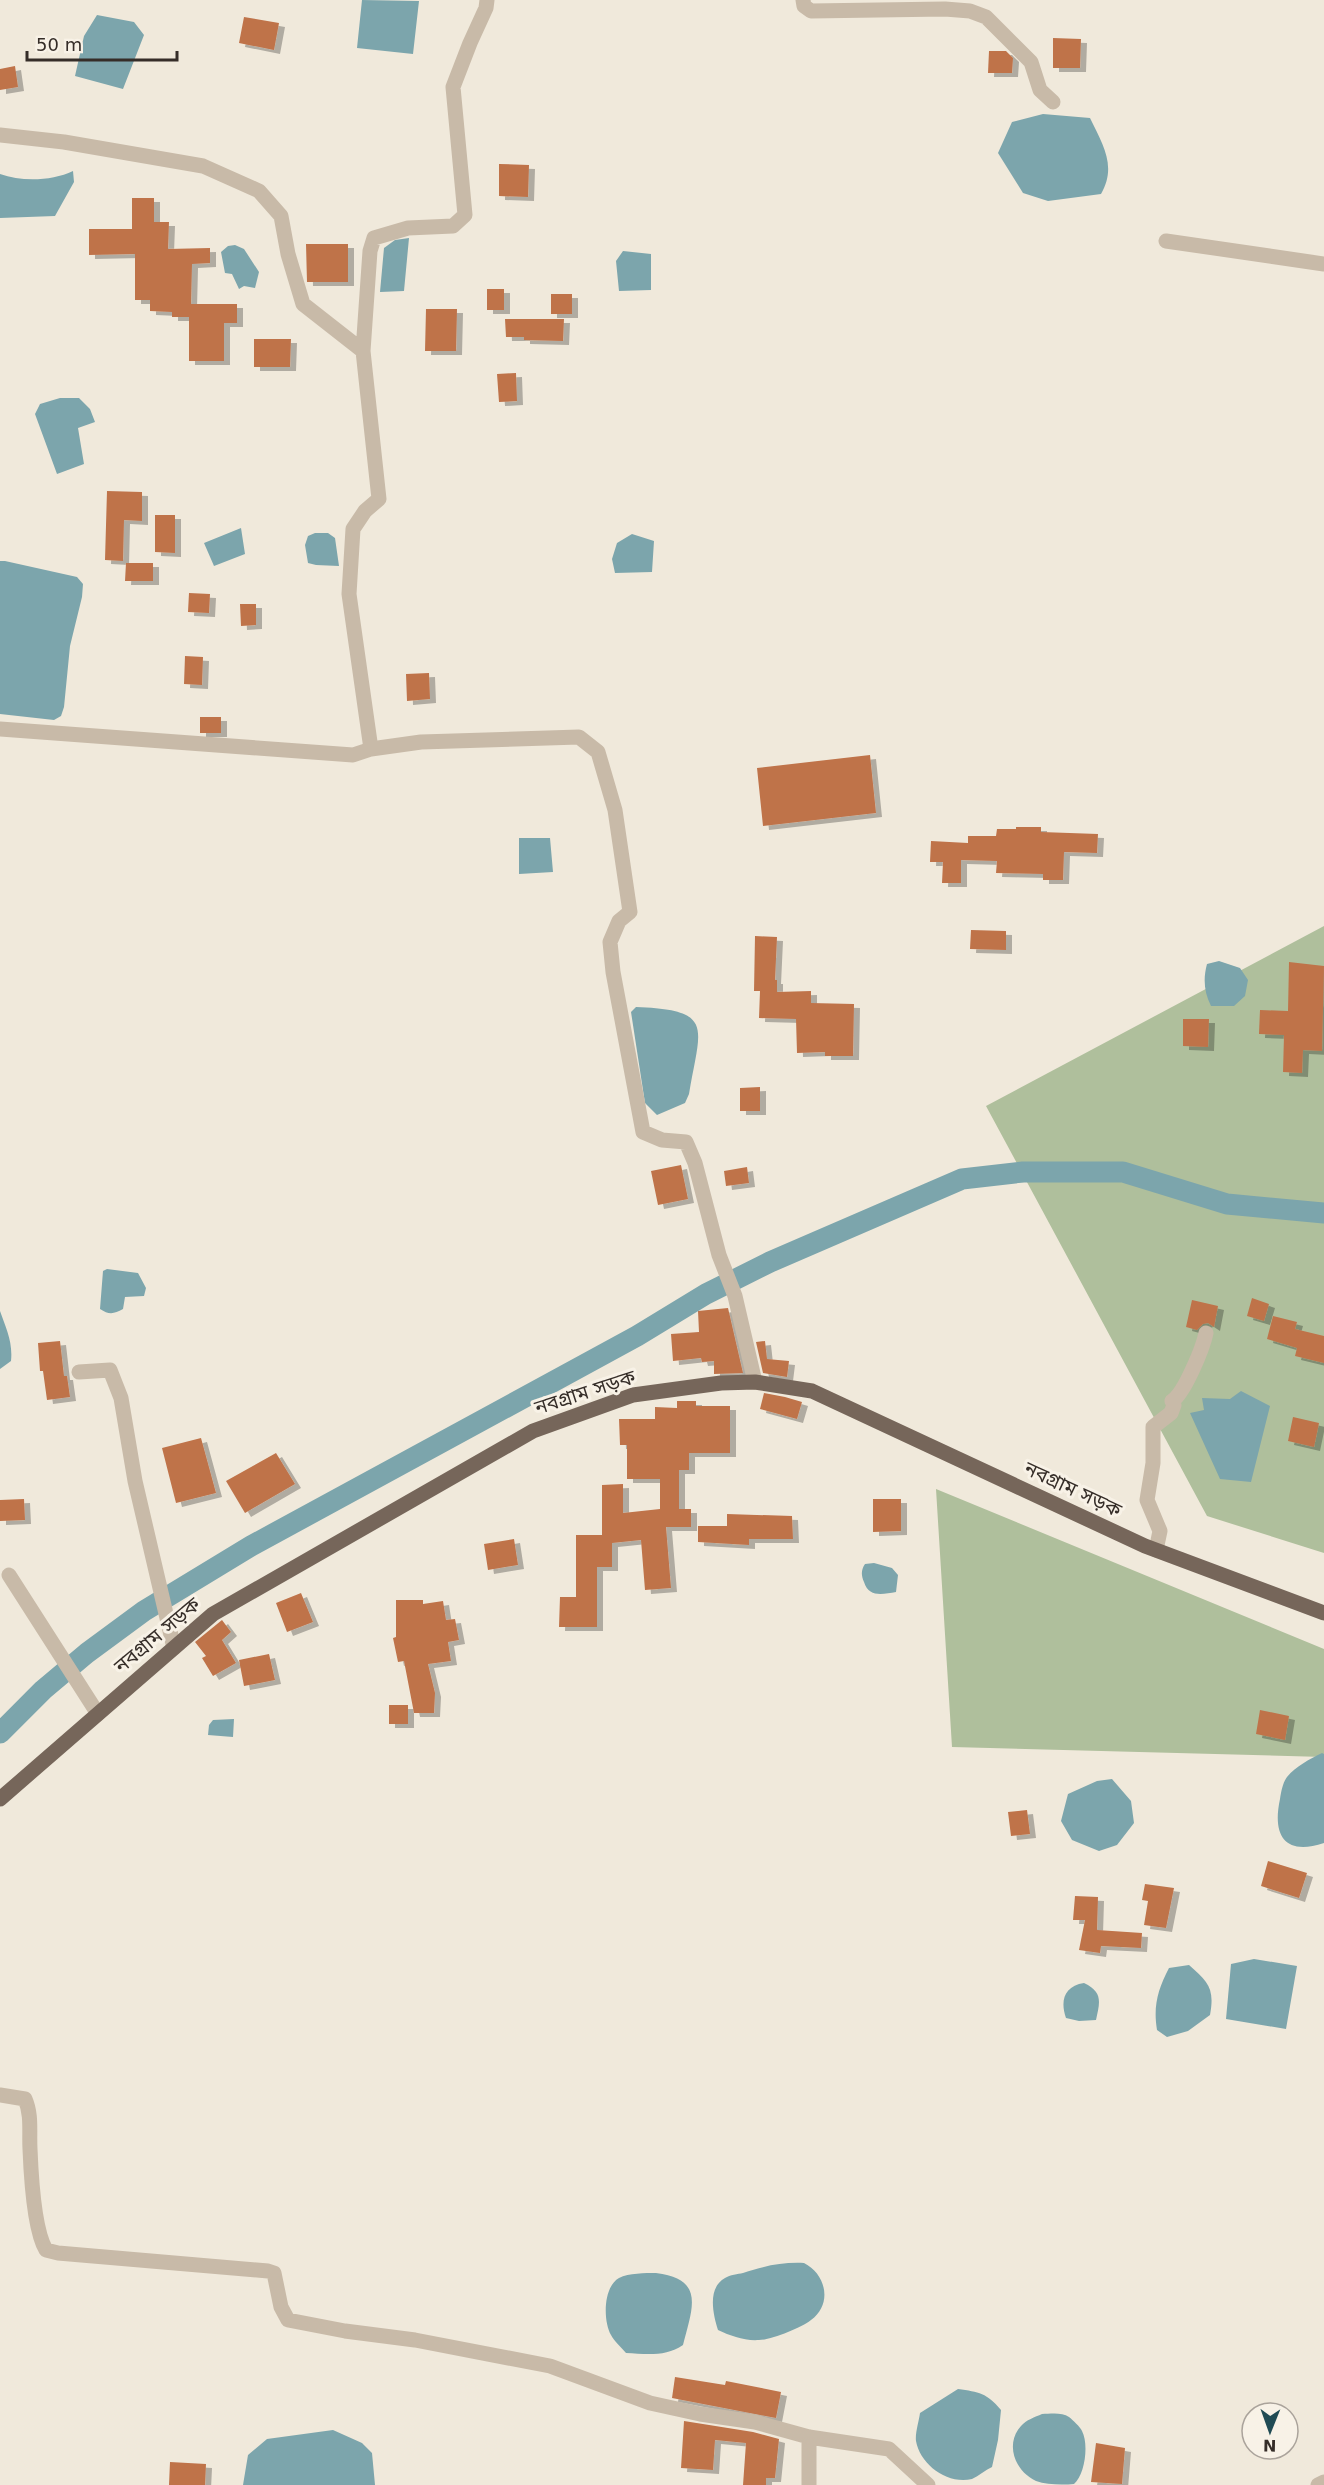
<svg xmlns="http://www.w3.org/2000/svg" width="1324" height="2485" font-family="'DejaVu Sans','Noto Sans Bengali',sans-serif">
  <style>
    .green { fill: #afbf9c }
    .water { fill: #7ca5ac }
    .lines { fill: none; stroke-linecap: round; stroke-linejoin: round }
    .canal { stroke: #7ca5ac; stroke-width: 21 }
    .building { fill: #bf734a; filter: url(#shadow) }
    .minor { stroke: #c8baa8; stroke-width: 15 }
    .major { stroke: #76665a; stroke-width: 15 }
    .labels { text-anchor: middle; dominant-baseline: central; stroke-width: 6; stroke-linejoin: round; paint-order: stroke }
    .street-label { font-size: 20px; fill: #352d28; stroke: #f8f2e7 }
  </style>
  <defs>
    <filter id="shadow"><feDropShadow dx="6" dy="4" stdDeviation="0" flood-color="#0004"/></filter>
  </defs>
  <rect width="100%" height="100%" fill="#f0e9db"/>
  <path class="green" d="M1324 926V1553L1207 1516 986 1106Z
    M936 1489 1324 1649V1757L952 1747Z"/>
  <path class="water" d="M362 0 419 1 413 54 357 48Z
    M97 15 134 22 144 35 123 89 75 76 84 36Z
    M1043 114 1090 118C1103 145 1117 166 1101 194L1048 201 1023 193 998 153 1012 122Z
    M73 171 74 182 55 216 0 218V174C22 182 52 181 73 171Z
    M409 238 404 291 380 292 384 248 395 240Z
    M235 245 244 249 259 272 255 288 244 286 239 289 232 274 225 273 221 252 228 246Z
    M623 251 651 254V290L619 291 616 261Z
    M60 398H79L90 409 95 422 78 428 84 464 57 474 35 414 40 404Z
    M241 528 245 554 214 566 204 543Z
    M315 533H328L335 538 339 566 316 565 308 563 305 545 308 536Z
    M632 534 654 541 652 572 615 573 612 559 617 543Z
    M0 561H5L77 577 83 584 82 597 70 646 64 707 61 716 54 720 0 714Z
    M519 838H550L553 872 519 874Z
    M1219 961 1240 968 1248 980 1245 996 1234 1006H1211C1204 992 1203 979 1207 964Z
    M636 1007C716 1010 700 1027 689 1094L685 1103 657 1115 645 1103 631 1012Z
    M107 1269 138 1273 146 1288 144 1296 125 1297 123 1309C114 1314 109 1315 100 1309L103 1271Z
    M0 1311C6 1328 13 1342 11 1361L0 1369Z
    M1241 1391 1270 1406 1251 1482 1220 1479 1190 1413 1204 1410 1202 1398 1230 1399Z
    M874 1563 892 1568 898 1575 896 1592C883 1594 869 1598 864 1582 861 1575 861 1570 865 1564Z
    M234 1719 233 1737 208 1735 209 1725 213 1720Z
    M1322 1753 1324 1754V1843C1285 1856 1272 1836 1280 1799 1281 1792 1283 1782 1287 1777 1296 1766 1310 1759 1322 1753Z
    M1112 1779 1131 1801 1134 1823 1117 1845 1099 1851 1072 1840 1061 1821 1068 1794 1097 1781Z
    M1254 1959 1297 1966 1286 2029 1226 2019 1231 1964Z
    M1189 1965C1208 1982 1215 1988 1210 2015L1188 2031 1167 2037 1157 2030C1153 2006 1158 1989 1169 1968Z
    M1084 1983C1103 1992 1100 2002 1096 2020L1079 2021 1066 2018C1060 2001 1064 1986 1084 1983Z
    M804 2263C826 2274 833 2304 811 2320 801 2328 771 2340 759 2340 744 2341 731 2336 718 2330 713 2314 707 2288 725 2278 730 2275 738 2274 743 2273 764 2266 782 2262 804 2263Z
    M656 2273C706 2279 692 2309 683 2345 666 2357 646 2354 626 2353 621 2347 614 2341 611 2335 603 2321 603 2287 619 2278 629 2273 645 2273 656 2273Z
    M958 2389C979 2392 987 2393 1001 2410L998 2440 992 2467C985 2470 979 2476 972 2479 947 2485 920 2464 916 2441 915 2433 919 2421 920 2413Z
    M1042 2414C1050 2414 1062 2412 1069 2417 1073 2420 1080 2427 1082 2431 1089 2444 1085 2475 1074 2484 1063 2485 1047 2485 1036 2481 1016 2472 1004 2445 1021 2426 1026 2420 1035 2417 1042 2414Z
    M333 2430 362 2443 372 2453 375 2485H243L248 2455 267 2439Z"/>
  <g class="lines">
    <path class="canal" d="M0 1733 43 1690 87 1653 144 1611 251 1546 637 1336 706 1294 770 1262 962 1179 1023 1172H1123L1227 1204 1324 1213"/>
  </g>
  <path class="building" d="M244 17 279 23 274 50 239 43Z
    M1053 38 1081 39 1080 68H1053Z
    M989 51H1006L1013 58 1012 73H988Z
    M15 66 18 87 0 90V69Z
    M499 164 529 165 528 197 499 196Z
    M132 198H154V222H169L168 249 210 248V263L192 264 191 304H237V323H224V361H189V317H172V312L150 311V300H135V254L89 255V229H132Z
    M306 244H348V282H307Z
    M487 289H504V310H487Z
    M551 294H572V314H551Z
    M426 309H457L456 351H425Z
    M505 319H564L563 341 524 340V337H506Z
    M254 339H291L290 367H254Z
    M516 373 517 401 499 402 497 374Z
    M107 491 142 492V521L124 520 123 561 105 560Z
    M155 515H175V553L155 552Z
    M126 563H153V581H125Z
    M189 593 210 594 209 613 188 612Z
    M240 604H256V625L241 626Z
    M185 656 203 657 202 685 184 684Z
    M429 673 430 699 407 701 406 674Z
    M200 717H221V733H200Z
    M870 755 876 813 763 826 757 768Z
    M1016 827H1041V832L1098 834 1097 853 1064 852 1063 880H1043V874L996 873 997 861 961 860V883H942L943 862H930L931 841 968 843V836H996L997 829H1016Z
    M971 930 1006 931V950L970 949Z
    M755 936 777 937 775 980H777V992L811 991V1003L854 1004 853 1056H825V1052L797 1053 796 1019 759 1018 760 991H754Z
    M1289 962 1324 966 1322 1051 1303 1050 1302 1073 1283 1072 1284 1035 1259 1034 1260 1010 1288 1011Z
    M1183 1019H1209L1208 1047 1183 1046Z
    M760 1087V1111H740V1088Z
    M681 1165 688 1199 658 1205 651 1171Z
    M747 1167 749 1183 726 1186 724 1171Z
    M1252 1298 1269 1304 1264 1321 1247 1316Z
    M1192 1300 1218 1306 1214 1327 1208 1323 1203 1324 1197 1330 1186 1327Z
    M728 1308 743 1373 714 1374V1361L702 1362 701 1358 673 1361 671 1334 699 1332 698 1311Z
    M1273 1316 1297 1322 1295 1329 1324 1336V1363L1295 1356 1297 1348 1267 1339Z
    M60 1341 64 1376H67L70 1397 47 1400 43 1371H40L38 1343Z
    M765 1341 767 1359 789 1361 787 1377 763 1373 756 1342Z
    M764 1393 785 1397 802 1402 797 1419 760 1409Z
    M677 1401H696V1406H730V1453H689V1470H679V1509H691V1527H666L671 1588 645 1590 641 1540 612 1543V1567H597V1627H559L560 1597H576V1535H602V1485L623 1484V1513L660 1509V1479H627V1445H620L619 1419H655V1407L677 1408Z
    M1293 1417 1319 1423 1314 1447 1288 1441Z
    M201 1438 216 1493 176 1503 162 1448Z
    M276 1453 295 1484 245 1513 226 1481Z
    M24 1499 25 1520 0 1521V1500Z
    M873 1499H901V1531L873 1532Z
    M727 1514 792 1516 793 1539H749V1545L698 1542V1526H727Z
    M514 1539 518 1565 488 1570 484 1544Z
    M301 1593 313 1622 287 1632 276 1603Z
    M396 1600H423V1604L443 1601 446 1620 455 1619 459 1640 448 1642 451 1661 428 1664 435 1693 434 1713H414L404 1661 398 1662 393 1638 396 1637Z
    M222 1620 231 1632 222 1640 236 1663 213 1676 202 1658 206 1656 195 1642Z
    M269 1654 275 1680 244 1686 239 1660Z
    M389 1705H408V1724H389Z
    M1260 1710 1289 1716 1285 1740 1256 1734Z
    M1027 1810 1030 1834 1011 1836 1008 1812Z
    M1268 1861 1307 1873 1299 1898 1261 1886Z
    M1145 1884 1174 1888 1166 1928 1144 1925 1148 1901 1142 1900Z
    M1075 1896 1098 1897 1097 1930 1142 1933 1141 1948 1101 1946 1100 1953 1079 1950 1085 1920H1073Z
    M675 2377 725 2385 726 2381 781 2392 776 2418 672 2398Z
    M684 2421 753 2432 779 2439 775 2478H766V2485H743L746 2443 715 2440 713 2470 681 2468Z
    M1096 2443 1125 2448 1122 2484 1091 2482Z
    M170 2462 206 2464 205 2485H169Z"/>
  <g class="lines">
    <path class="minor" d="M487 0 486 8 470 43 453 87 465 215 453 226 408 228 374 238 370 251 363 351 379 499 365 511 353 529 349 594 371 749 421 742 579 737 598 752 615 810 630 912 619 921 610 942 613 972 643 1132 662 1140 686 1142 695 1163 719 1255 735 1296 755 1382
      M803 0 804 6 811 11 945 9 970 11 986 17 1031 62 1040 90 1053 102
      M0 135 64 142 203 166 259 191 281 216 288 254 303 304 363 351
      M1166 241 1324 264
      M0 729 353 755 371 749
      M79 1372 110 1370 121 1398 135 1481 174 1648
      M1156 1550 1160 1531 1147 1500 1153 1463V1427L1171 1413 1174 1405 1172 1401C1184 1394 1203 1348 1206 1333
      M9 1575 98 1714
      M0 2095 25 2099C32 2115 29 2132 30 2149 31 2174 34 2230 46 2250L58 2253 268 2271 274 2273 281 2307 288 2320 345 2331 415 2340 550 2366 650 2403 700 2414 755 2422 809 2437 889 2449 928 2485
      M809 2485V2437
      M1318 2485 1324 2482"/>
    <path class="major" d="M0 1799 213 1614 533 1431 633 1395 721 1383 755 1382 812 1391 1145 1546 1324 1613"/>
  </g>
  <g class="labels">
    <g class="street-label">
      <text transform="translate(585 1392) rotate(-18)">নবগ্রাম সড়ক</text>
      <text transform="translate(1073 1489) rotate(25)">নবগ্রাম সড়ক</text>
      <text transform="translate(157 1635) rotate(-40)">নবগ্রাম সড়ক</text>
    </g>
  </g>
  <g transform="translate(1270 2431) rotate(181)"><circle r="28" fill="#f8f2e7" stroke="#aaa39b" stroke-width="1.5"/>
  <path d="M0-4.5L10 22L0 15L-10 22Z" fill="#204b54"/>
  <text y="-9" font-size="16" font-weight="bold" text-anchor="middle" fill="#352d28">N</text>
  </g>
  <path d="M27 51v9h150v-9" fill="none" stroke="#352d28" stroke-width="3"/>
  <text x="36" y="51" font-size="18" fill="#352d28" stroke="#f8f2e7" stroke-width="4.5" paint-order="stroke">50 m</text>
</svg>
